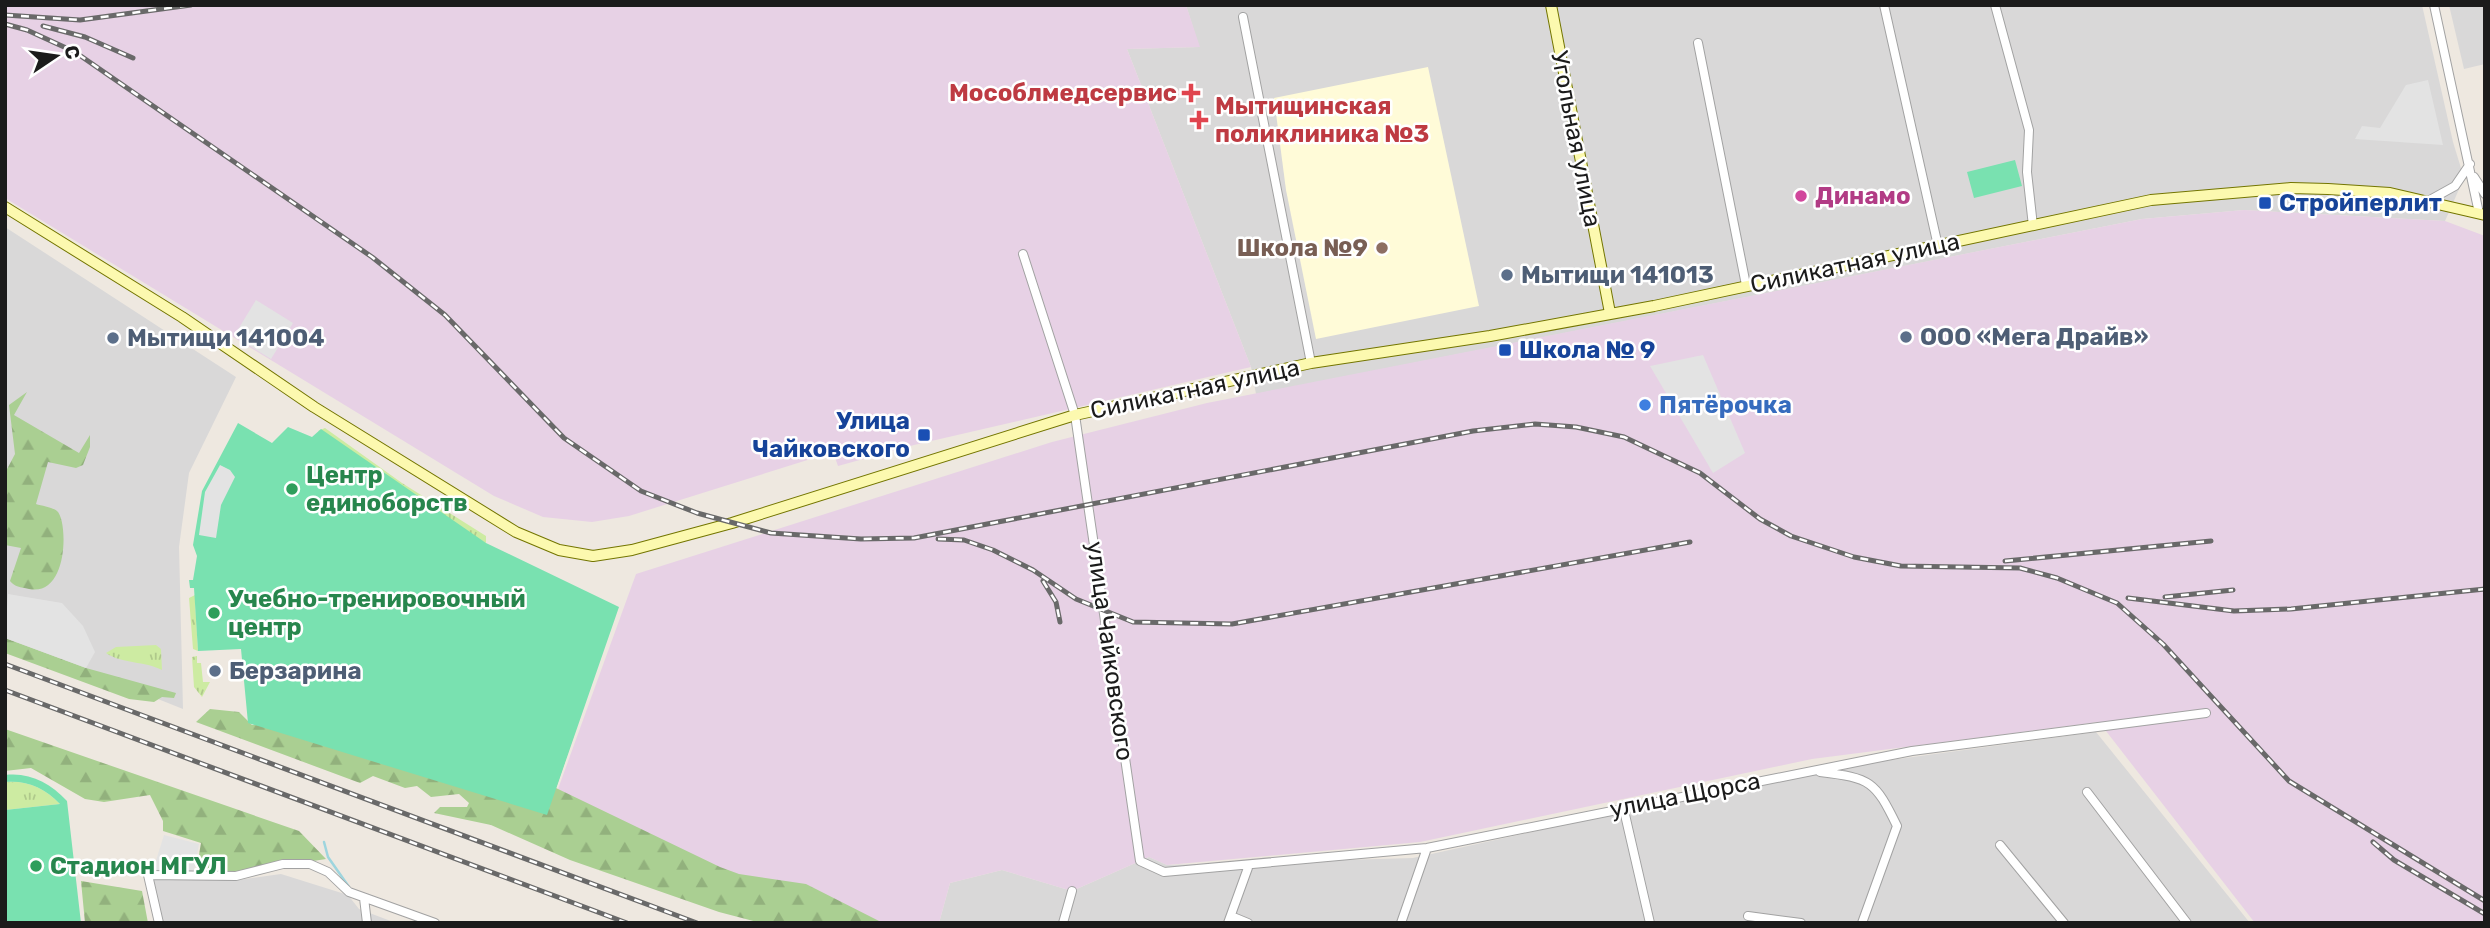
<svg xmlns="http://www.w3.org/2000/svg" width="2490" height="928" font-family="Rubik,sans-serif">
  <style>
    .residential { fill: #d9d8d8 }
    .industrial { fill: #e7d1e5 }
    .education { fill: #fffbd8 }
    .grass { fill: url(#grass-tufts) }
    .forest { fill: url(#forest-firs) }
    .pitch { fill: #79e1b0 }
    .parking { fill: #e3e3e3 }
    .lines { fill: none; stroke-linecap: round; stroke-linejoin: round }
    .stream { stroke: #9ed5de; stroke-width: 2.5 }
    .street-casing { stroke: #a2a2a2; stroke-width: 10 }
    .secondary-casing { stroke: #737500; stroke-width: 12 }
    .street { stroke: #fff; stroke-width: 8 }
    .secondary { stroke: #fcf9af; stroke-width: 10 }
    .rail-casing { stroke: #696969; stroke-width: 5 }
    .rail { stroke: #fff; stroke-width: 2.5; stroke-dasharray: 8; stroke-linecap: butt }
    .health-dot { fill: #e0444e; stroke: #fff; stroke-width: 2.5 }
    .hotel-dot { fill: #d1479c; stroke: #fff; stroke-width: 2.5 }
    .transit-dot { fill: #1a4fb4; stroke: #fff; stroke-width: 2.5 }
    .education-dot { fill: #8d6e63; stroke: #fff; stroke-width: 2.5 }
    .service-dot { fill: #5c6f8a; stroke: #fff; stroke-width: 2.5 }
    .shop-dot { fill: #3f7fe0; stroke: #fff; stroke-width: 2.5 }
    .leisure-dot { fill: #2e9e5b; stroke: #fff; stroke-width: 2.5 }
    .labels { text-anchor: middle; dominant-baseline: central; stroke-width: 5; stroke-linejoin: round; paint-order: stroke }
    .health-label { font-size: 24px; font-weight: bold; fill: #be3a42; stroke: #fff; text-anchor: end }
    .street-label { font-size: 24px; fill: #1b1b1b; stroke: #fff }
    .hotel-label { font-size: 24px; font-weight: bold; fill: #b23c85; stroke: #fff; text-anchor: start }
    .transit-label { font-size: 24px; font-weight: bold; fill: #164399; stroke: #fff; text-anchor: start }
    .education-label { font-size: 24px; font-weight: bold; fill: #785e54; stroke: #fff; text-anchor: end }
    .service-label { font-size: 24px; font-weight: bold; fill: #4e5e75; stroke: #fff; text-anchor: start }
    .shop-label { font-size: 24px; font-weight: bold; fill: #366cbe; stroke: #fff; text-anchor: start }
    .leisure-label { font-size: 24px; font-weight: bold; fill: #27864d; stroke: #fff; text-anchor: start }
  </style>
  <defs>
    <pattern id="grass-tufts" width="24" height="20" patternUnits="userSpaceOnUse" patternTransform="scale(1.75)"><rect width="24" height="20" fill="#cdeba2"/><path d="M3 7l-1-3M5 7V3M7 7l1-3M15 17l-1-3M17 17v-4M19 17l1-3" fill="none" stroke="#afc98b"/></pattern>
    <pattern id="forest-firs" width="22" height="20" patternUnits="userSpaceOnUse" patternTransform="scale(1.75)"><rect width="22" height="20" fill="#aacf92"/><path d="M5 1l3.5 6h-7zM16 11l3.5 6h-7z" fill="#92b17d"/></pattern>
  </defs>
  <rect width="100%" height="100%" fill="#eee8e0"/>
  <path class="residential" d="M1186 5H2422L2453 142 2464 178 2445 221 2244 210 2142 219 1256 394 1251 367 1127 49 1199 47Z
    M2449 5H2485V64L2464 69Z
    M5 227 236 377 189 473 179 547 183 709 5 638Z
    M2096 732 2250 923H939L950 883 1002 870 1072 891 1149 857 1167 865 1413 858 1810 771Z
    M281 874 348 895 359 909 396 923H163L153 877 237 880Z"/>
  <path class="industrial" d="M5 5H1186L1200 47 1127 49 1251 367 914 445 838 466 833 452 629 516 592 522 543 517 494 496 5 198Z
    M2244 210 2445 221 2485 236V923H2255L2099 722 1812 759 1420 842 1167 865 1149 857 1072 891 1002 870 950 883 939 923H867L695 876 558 789 636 574 1052 442 1207 403 2142 219Z"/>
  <path class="education" d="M1428 67 1479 306 1316 339 1286 190 1274 98Z"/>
  <path class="grass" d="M325 428 402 483 486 536V543L398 498 318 431Z
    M195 595V601L198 651 193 649 189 598Z
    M156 645 161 649 162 670C145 661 122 664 106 653L116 647Z
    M197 656V663H201L203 682H210L202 697 194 687 192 657Z
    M5 782C27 780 45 788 60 804L5 810Z"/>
  <path class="forest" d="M27 392 14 415 79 453 90 435V447L83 465 76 468 48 462 36 504C42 506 52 507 57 511 68 520 69 597 29 589 20 587 15 587 10 581L21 548 5 545V473L15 454 9 405Z
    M5 638 86 668 176 693 174 698 162 697 154 702 129 699 5 653Z
    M210 709 239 712 252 725 574 735 556 788 720 867 739 874 806 884 883 923H761L719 912 570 860 491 825 434 813 440 807H467L469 803 459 794 431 797 417 786 405 788 373 776 360 783 196 722Z
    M5 729 299 831 326 859 236 873 196 872 201 843 163 831V821L150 795 104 802 85 799 31 768 5 771Z
    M81 881 142 891 148 923H85Z"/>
  <path class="pitch" d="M2015 160 2022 186 1974 198 1967 172Z
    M238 423 272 443 288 427 312 437 321 429 486 543 619 607 547 815 248 723 241 649 198 651 194 588H190L189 580H193L197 556 193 545 202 491Z
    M5 775C30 772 50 783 67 801L81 923H5V810L60 804C45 788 27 780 5 782Z"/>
  <path class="parking" d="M2428 80 2443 145 2355 139 2362 126 2380 128 2406 85Z
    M256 300 293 323 271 359 234 336Z
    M1703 355 1745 453 1713 473 1650 366Z
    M220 465 230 470 235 477 221 505 216 538 199 535 205 492Z
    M8 594 62 603 83 626 95 652 86 668 5 638Z
    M164 835 199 844 194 871 153 870Z"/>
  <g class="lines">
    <path class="stream" d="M324 842 328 857 349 887"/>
    <g class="street-casing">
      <path id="street" d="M1884 5 1938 246
        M1995 5 2029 130 2027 172 2033 226
        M2434 5 2479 213
        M1243 17 1311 363
        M1698 43 1746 285
        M2474 177 2485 194
        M2428 201 2455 186 2470 164
        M1023 254 1075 415 1140 861 1164 872 1427 848 1912 751 2206 713
        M1820 772C1871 778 1875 781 1897 826L1862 923
        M2087 792 2187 923
        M1623 806 1650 923
        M2000 845 2064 923
        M364 898 367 923
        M1231 916 1248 923
        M1748 916 1801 923
        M159 923 148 875 236 876 283 864H310L328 872 349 892 435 923
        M1063 923 1072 891
        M1228 923 1249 865
        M1401 923 1427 848"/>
    </g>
    <g class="secondary-casing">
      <path id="secondary" d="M1551 5 1610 313
        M5 207 182 317 314 407 516 532 559 550 593 556 632 550 732 523 1075 415 1311 363 1490 336 1654 306 2151 200 2291 188 2328 189 2390 193 2485 215"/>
    </g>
    <use href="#street" class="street"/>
    <use href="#secondary" class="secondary"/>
    <g class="rail-casing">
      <path id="rail" d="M5 15 80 20 191 5
        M5 24 27 30 75 52 372 257 445 315 564 438 641 491 697 513 771 533 861 539 914 538 1473 431 1535 424 1576 427 1624 437 1700 473 1760 519 1791 536 1854 557 1901 566 2020 568 2057 578 2117 603 2163 644 2289 781 2485 901
        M43 26 85 37 133 58
        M938 539 964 540 993 550 1033 570 1076 599 1133 622 1232 624 1690 542
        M2005 561 2211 541
        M1043 581 1056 602 1060 622
        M2165 597 2233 590
        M2128 598 2234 611 2291 609 2485 589
        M5 664 697 923
        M5 690 627 923
        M2373 842 2394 860 2485 914"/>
    </g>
    <use href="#rail" class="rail"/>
  </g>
  <g class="health-dot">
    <path d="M1187.5 82.5h7v7h7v7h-7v7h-7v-7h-7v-7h7z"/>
    <path d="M1195.5 109.5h7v7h7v7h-7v7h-7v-7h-7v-7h7z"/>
  </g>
  <circle class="hotel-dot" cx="1801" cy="196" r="7"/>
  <g class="transit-dot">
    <rect x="2258" y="196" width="14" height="14" rx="3.5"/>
    <rect x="1498" y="343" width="14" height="14" rx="3.5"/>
    <rect x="917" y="428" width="14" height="14" rx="3.5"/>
  </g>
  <circle class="education-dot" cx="1382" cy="248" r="7"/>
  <g class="service-dot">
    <circle cx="1507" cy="275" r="7"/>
    <circle cx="1906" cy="337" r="7"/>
    <circle cx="113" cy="338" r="7"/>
    <circle cx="215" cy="671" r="7"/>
  </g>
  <circle class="shop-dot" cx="1645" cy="405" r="7"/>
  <g class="leisure-dot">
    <circle cx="292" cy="489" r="7"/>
    <circle cx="214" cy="613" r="7"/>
    <circle cx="36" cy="866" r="7"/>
  </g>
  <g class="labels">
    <g class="health-label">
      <text x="1177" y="93">Мособлмедсервис</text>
      <text x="1215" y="106" text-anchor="start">Мытищинская<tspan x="1215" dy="28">поликлиника №3</tspan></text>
    </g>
    <g class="street-label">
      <text transform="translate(1576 139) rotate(79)">Угольная улица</text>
      <text transform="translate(1855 263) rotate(-12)">Силикатная улица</text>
      <text transform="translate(1195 389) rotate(-12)">Силикатная улица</text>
      <text transform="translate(1110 651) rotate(82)">улица Чайковского</text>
      <text transform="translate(1685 795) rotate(-11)">улица Щорса</text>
    </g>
    <g class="hotel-label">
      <text x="1815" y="196">Динамо</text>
    </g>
    <g class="transit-label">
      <text x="2279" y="203">Стройперлит</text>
      <text x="1519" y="350">Школа № 9</text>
      <text x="910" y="421" text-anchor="end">Улица<tspan x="910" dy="28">Чайковского</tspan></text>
    </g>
    <g class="education-label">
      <text x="1368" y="248">Школа №9</text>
    </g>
    <g class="service-label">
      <text x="1521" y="275">Мытищи 141013</text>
      <text x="1920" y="337">ООО «Мега Драйв»</text>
      <text x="127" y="338">Мытищи 141004</text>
      <text x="229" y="671">Берзарина</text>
    </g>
    <g class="shop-label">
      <text x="1659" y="405">Пятёрочка</text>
    </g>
    <g class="leisure-label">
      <text x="306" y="475">Центр<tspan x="306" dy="28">единоборств</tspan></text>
      <text x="228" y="599">Учебно-тренировочный<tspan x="228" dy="28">центр</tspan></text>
      <text x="50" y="866">Стадион МГУЛ</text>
    </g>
  </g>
  <rect width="2490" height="928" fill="none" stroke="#1b1b1b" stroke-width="14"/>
  <g transform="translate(56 56) rotate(77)" stroke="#ffffff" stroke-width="5" paint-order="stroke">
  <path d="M0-5L12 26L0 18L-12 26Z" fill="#1b1b1b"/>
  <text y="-10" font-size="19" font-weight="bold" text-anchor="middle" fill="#1b1b1b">С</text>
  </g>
</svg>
